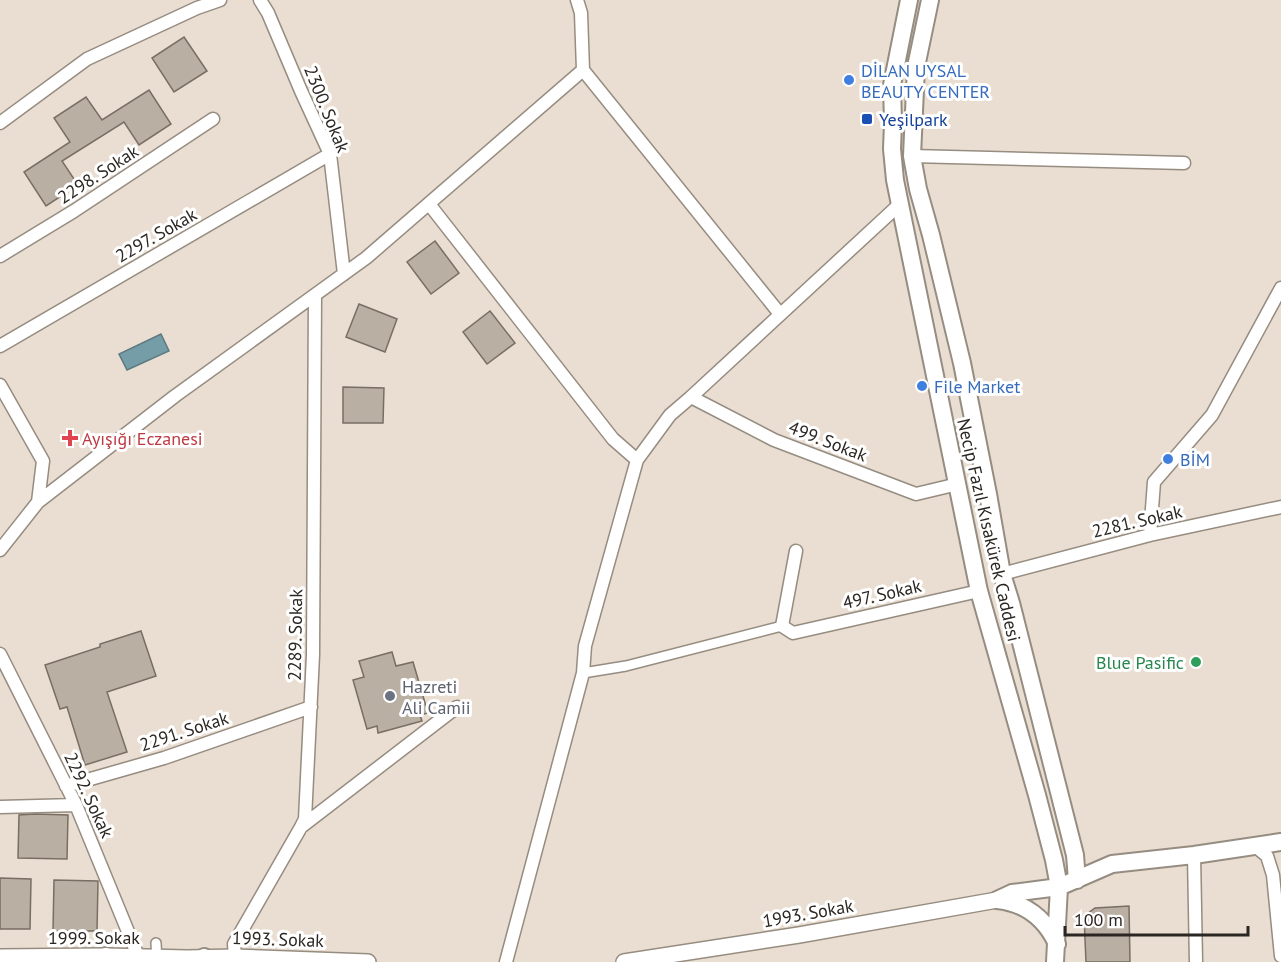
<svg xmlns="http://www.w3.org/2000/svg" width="1281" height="962" font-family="'PT Sans',sans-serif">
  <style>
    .water { fill: #749da7; stroke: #5e797f; stroke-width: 1.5 }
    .building { fill: #baafa3; stroke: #786e63; stroke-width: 1.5 }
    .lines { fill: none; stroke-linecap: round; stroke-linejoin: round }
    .pedestrian-casing { stroke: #968c80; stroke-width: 12 }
    .minor-casing { stroke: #968c80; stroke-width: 15 }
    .tertiary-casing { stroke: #968c80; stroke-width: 18 }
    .secondary-casing { stroke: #968c80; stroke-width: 20 }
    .pedestrian { stroke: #fff; stroke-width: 9 }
    .minor { stroke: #fff; stroke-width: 12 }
    .tertiary { stroke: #fff; stroke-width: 15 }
    .secondary { stroke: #fff; stroke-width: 16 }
    .shop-dot { fill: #3f7fe0; stroke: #fff; stroke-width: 2 }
    .transit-dot { fill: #1a4fb4; stroke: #fff; stroke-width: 2 }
    .health-dot { fill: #e0444e; stroke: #fff; stroke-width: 2 }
    .leisure-dot { fill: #2e9e5b; stroke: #fff; stroke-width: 2 }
    .worship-dot { fill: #6b7280; stroke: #fff; stroke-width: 2 }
    .labels { text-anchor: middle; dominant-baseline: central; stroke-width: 6; stroke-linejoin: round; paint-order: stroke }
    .shop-label { font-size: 18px; fill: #366cbe; stroke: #fff; text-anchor: start }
    .street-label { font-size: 18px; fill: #2b2622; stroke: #fff }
    .transit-label { font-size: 18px; fill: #164399; stroke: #fff; text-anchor: start }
    .health-label { font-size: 18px; fill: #be3a42; stroke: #fff; text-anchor: start }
    .leisure-label { font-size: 18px; fill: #27864d; stroke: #fff; text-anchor: end }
    .worship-label { font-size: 18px; fill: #5b616d; stroke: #fff; text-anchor: start }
  </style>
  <rect width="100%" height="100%" fill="#e9ded1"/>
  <path class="water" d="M161 334 169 351 127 370 119 354Z"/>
  <path class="building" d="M184 37 207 71 174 92 152 58Z
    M149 90 171 124 139 145 124 122 62 161 78 185 46 206 24 172 70 142 54 118 86 97 102 120Z
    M435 241 459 273 431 294 407 262Z
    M359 304 397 319 385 352 346 337Z
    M490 311 515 343 487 364 463 332Z
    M343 387 384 388 383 423H343Z
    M141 631 156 676 107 692 127 752 85 765 67 707 60 709 45 665 100 647V644Z
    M392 652 396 666 413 662 428 713 420 715 422 721 378 733 377 726 367 729 353 680 364 677 359 661Z
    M35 814 68 815 67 859 18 858 19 815Z
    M0 878 31 879 30 929H0Z
    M54 880 98 881 97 931H53Z
    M1129 906 1130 962H1086L1084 916 1095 908Z"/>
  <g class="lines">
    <g class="pedestrian-casing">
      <path id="pedestrian" d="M583 673 626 666 782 626
        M156 943 157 962"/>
    </g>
    <g class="minor-casing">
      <path id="minor" d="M260 0 268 13 301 91 330 154 344 274
        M583 70 780 314
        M0 123 87 59 197 8 220 0
        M912 156 1184 163
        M429 204 613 439 637 460
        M0 256 74 211 213 119
        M0 346 330 154
        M0 385 43 461 38 502 0 550
        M691 397 774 440 916 494 958 484
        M38 502 175 396 366 258 583 70 581 13 577 0
        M1150 535 1154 482 1212 415 1281 288
        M796 551 782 626 793 633 979 591
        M1002 574 1150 535 1281 507
        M0 654 76 805 138 956
        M66 786 164 758 311 707
        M0 807 76 805
        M301 827 457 707
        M1255 846 1267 856 1273 875 1281 956
        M1194 855 1196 962
        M235 957 234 944 301 827 305 819 313 655 315 295
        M506 962 583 673 585 646 637 460 670 415 691 397 901 203"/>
    </g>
    <g class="tertiary-casing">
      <path id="tertiary" d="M0 957 106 956 187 958 235 957 368 962
        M624 962 799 935 997 900"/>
    </g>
    <g class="secondary-casing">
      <path id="secondary" d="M909 0 892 85 893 123 892 149 895 180 979 591 1037 795 1054 860 1059 887 1055 962
        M930 0 916 67 912 156 918 189 931 235 962 363 988 494 1002 574 1011 603 1075 855 1077 880
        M1057 944C1045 918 1026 903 997 900L1012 893 1059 887 1112 864 1194 855 1281 842
        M106 956 117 962
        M204 957 213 962"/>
    </g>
    <use href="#pedestrian" class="pedestrian"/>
    <use href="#minor" class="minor"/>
    <use href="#tertiary" class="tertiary"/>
    <use href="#secondary" class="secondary"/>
  </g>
  <g class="shop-dot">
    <circle cx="849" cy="80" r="6"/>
    <circle cx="922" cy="386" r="6"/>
    <circle cx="1168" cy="459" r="6"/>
  </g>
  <rect class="transit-dot" x="861" y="113" width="12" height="12" rx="3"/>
  <path class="health-dot" d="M67 429h6v6h6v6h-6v6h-6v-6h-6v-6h6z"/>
  <circle class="leisure-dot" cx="1196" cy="662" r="6"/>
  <circle class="worship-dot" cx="390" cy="696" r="6"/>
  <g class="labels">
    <g class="shop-label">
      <text x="861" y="70">DİLAN UYSAL<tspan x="861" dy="21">BEAUTY CENTER</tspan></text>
      <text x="934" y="386">File Market</text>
      <text x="1180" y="459">BİM</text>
    </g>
    <g class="street-label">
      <text transform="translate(327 109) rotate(68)">2300. Sokak</text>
      <text transform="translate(98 174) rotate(-33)">2298. Sokak</text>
      <text transform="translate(156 235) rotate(-30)">2297. Sokak</text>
      <text transform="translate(828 441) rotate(21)">499. Sokak</text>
      <text transform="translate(1137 521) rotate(-13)">2281. Sokak</text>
      <text transform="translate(989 530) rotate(77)">Necip Fazıl Kısakürek Caddesi</text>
      <text transform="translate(882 594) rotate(-13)">497. Sokak</text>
      <text transform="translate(295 635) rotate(-89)">2289. Sokak</text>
      <text transform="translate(184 731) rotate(-18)">2291. Sokak</text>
      <text transform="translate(89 795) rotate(65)">2292. Sokak</text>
      <text transform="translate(808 913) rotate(-10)">1993. Sokak</text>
      <text x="94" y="937">1999. Sokak</text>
      <text transform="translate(278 939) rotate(2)">1993. Sokak</text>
    </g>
    <g class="transit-label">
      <text x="879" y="119">Yeşilpark</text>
    </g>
    <g class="health-label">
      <text x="82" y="438">Ayışığı Eczanesi</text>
    </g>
    <g class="leisure-label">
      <text x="1184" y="662">Blue Pasific</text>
    </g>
    <g class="worship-label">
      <text x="402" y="686">Hazreti<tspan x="402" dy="21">Ali Camii</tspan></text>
    </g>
  </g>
  <path d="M1065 926v9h183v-9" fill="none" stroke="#2b2622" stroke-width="3"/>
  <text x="1074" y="926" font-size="18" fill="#2b2622" stroke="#ffffff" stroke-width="4.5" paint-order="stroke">100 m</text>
</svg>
